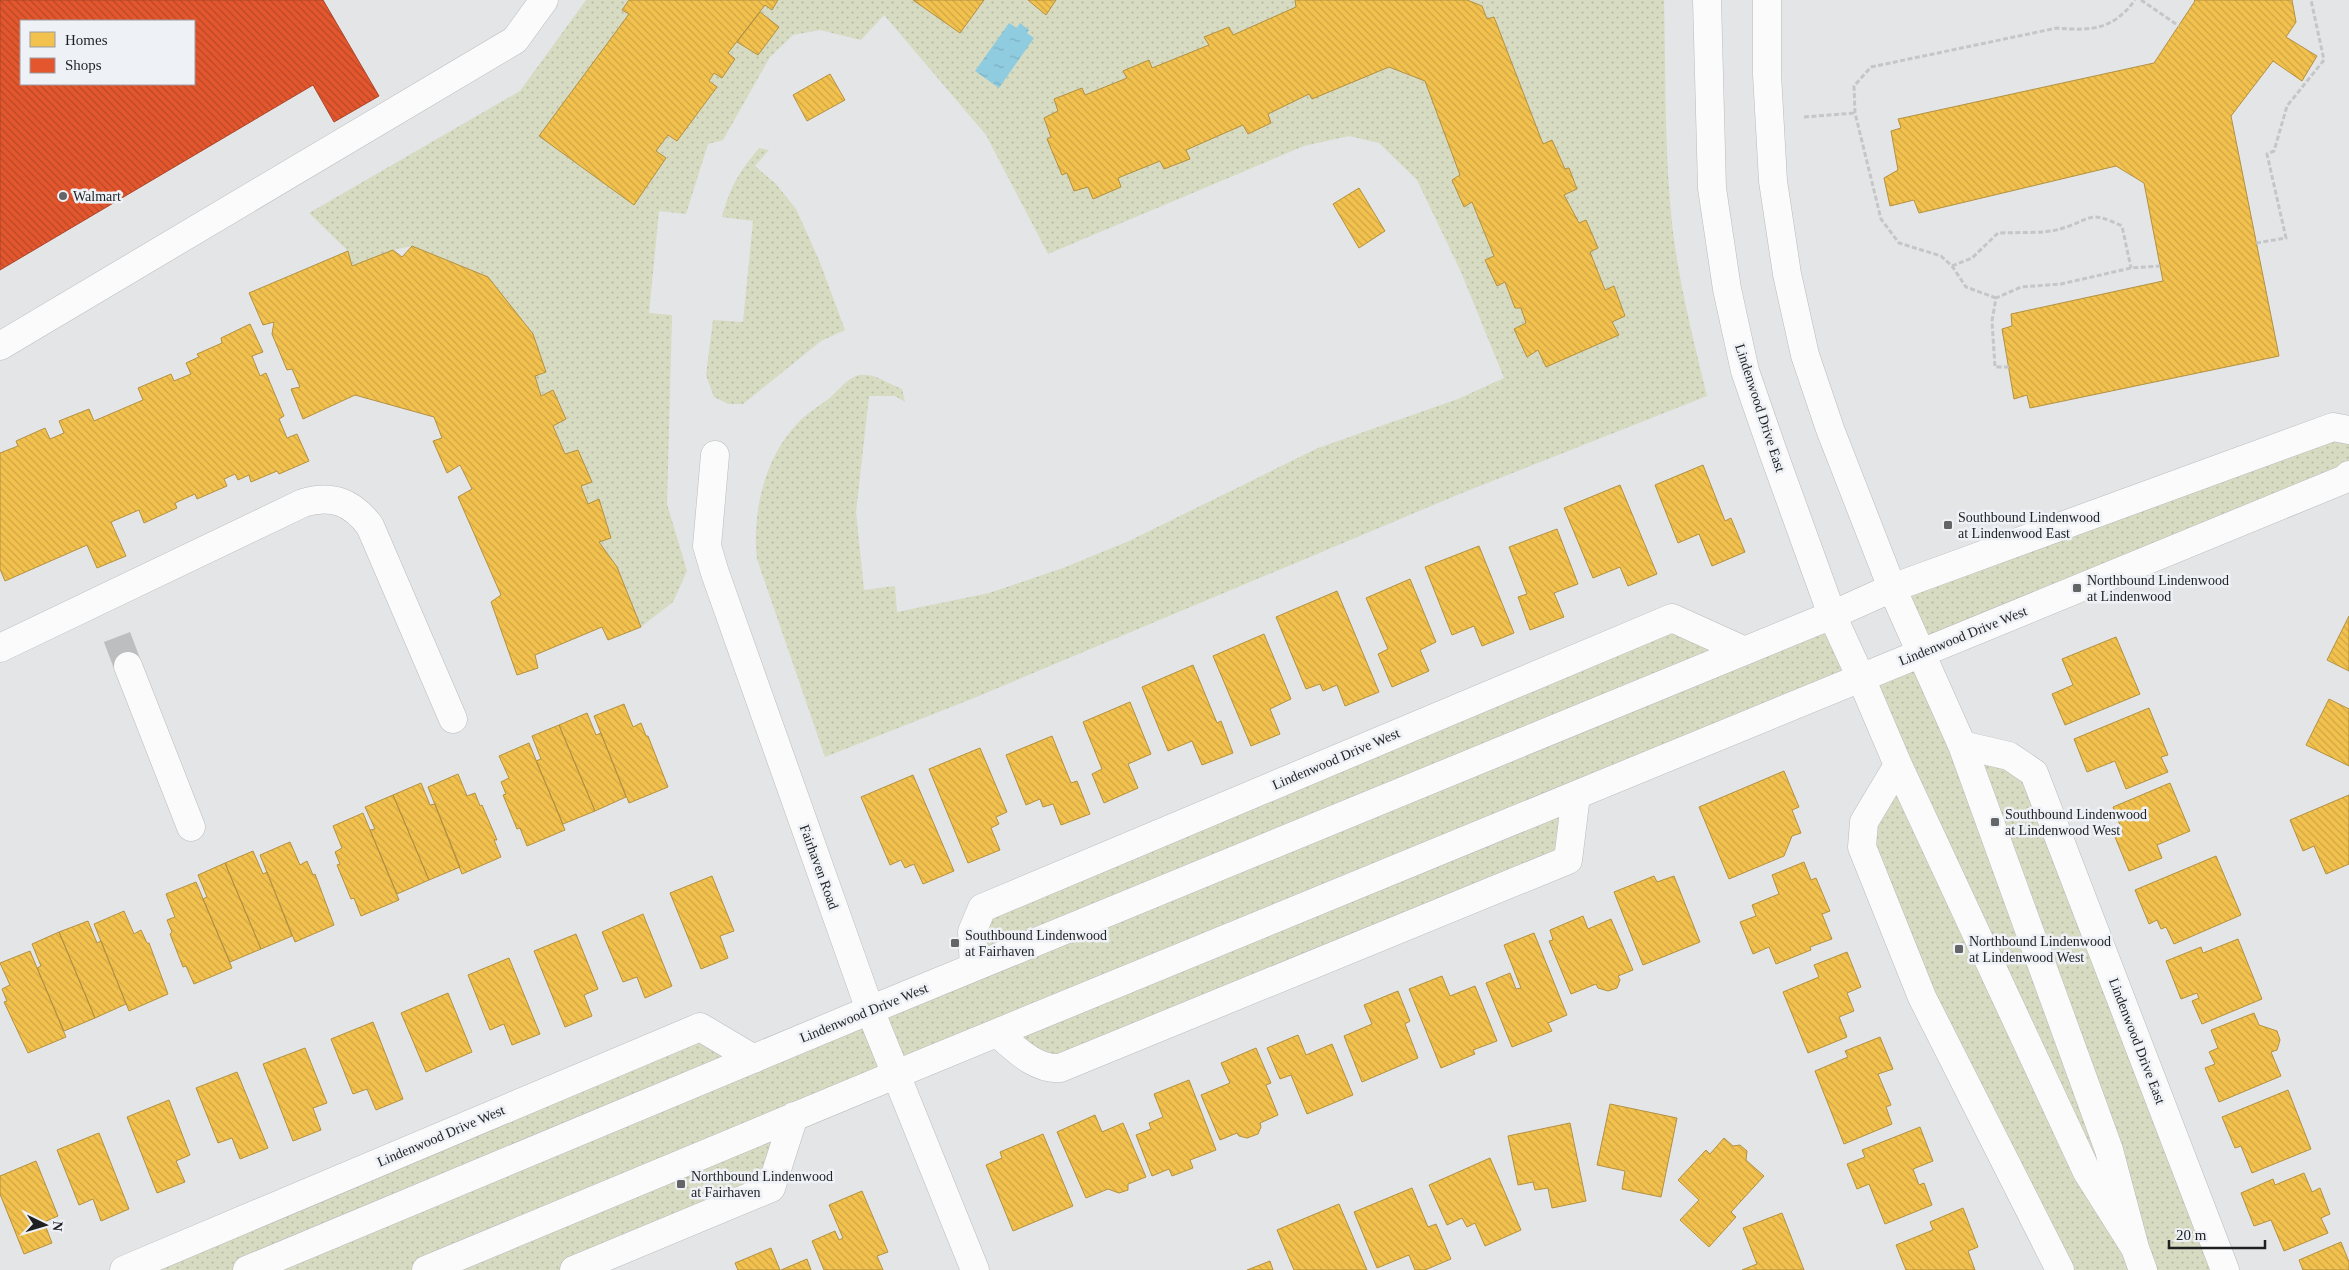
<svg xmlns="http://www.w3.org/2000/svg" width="2349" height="1270" font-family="'Times New Roman',serif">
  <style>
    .grass { fill: url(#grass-dots) }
    .water { fill: url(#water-ripples) }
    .homes { fill: url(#homes-back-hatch); stroke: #b39141 }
    .shops { fill: url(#shops-back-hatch); stroke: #a9462a; fill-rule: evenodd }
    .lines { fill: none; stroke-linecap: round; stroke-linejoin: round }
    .minor-tunnel { stroke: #bcbec0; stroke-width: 28; stroke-dasharray: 28 14; stroke-linecap: butt }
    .minor-casing { stroke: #b9bbbd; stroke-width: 29 }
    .path { stroke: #c5c6c7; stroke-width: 3; stroke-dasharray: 5 2.5; stroke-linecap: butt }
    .minor { stroke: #fbfbfb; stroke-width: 28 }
    .poi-dot { fill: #646567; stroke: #eef1f6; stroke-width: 2 }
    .labels { text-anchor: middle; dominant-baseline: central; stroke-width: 5; stroke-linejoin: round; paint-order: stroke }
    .poi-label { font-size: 14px; fill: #1f2022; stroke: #eef1f6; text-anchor: start }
    .street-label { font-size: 14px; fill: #1f2022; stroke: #eef1f6 }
  </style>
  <defs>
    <pattern id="grass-dots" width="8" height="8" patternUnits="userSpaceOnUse" patternTransform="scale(1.25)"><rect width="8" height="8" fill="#d7dbc2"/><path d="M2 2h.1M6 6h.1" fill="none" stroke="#b8bca6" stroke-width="1.8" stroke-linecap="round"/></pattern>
    <pattern id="water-ripples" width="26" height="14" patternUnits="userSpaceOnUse" patternTransform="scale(1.25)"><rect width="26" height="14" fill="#90cce0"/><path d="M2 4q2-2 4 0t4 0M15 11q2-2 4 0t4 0" fill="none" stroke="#7cafc0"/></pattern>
    <pattern id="homes-back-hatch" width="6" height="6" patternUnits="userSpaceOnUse" patternTransform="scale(1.25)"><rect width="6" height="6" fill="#f2c14e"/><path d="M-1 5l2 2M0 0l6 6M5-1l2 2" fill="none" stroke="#cfa644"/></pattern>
    <pattern id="shops-back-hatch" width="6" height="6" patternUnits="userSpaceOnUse" patternTransform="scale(1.25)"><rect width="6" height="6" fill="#e4572e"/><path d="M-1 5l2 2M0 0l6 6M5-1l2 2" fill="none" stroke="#b84827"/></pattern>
  </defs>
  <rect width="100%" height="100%" fill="#e3e5e7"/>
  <path class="grass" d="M586 0H1664C1666 77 1664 155 1673 232 1680 288 1694 342 1707 396L1462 493 974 698 825 757 757 559C752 514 764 458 797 424 806 414 819 406 830 398 837 391 850 376 860 375 875 373 888 384 902 389L905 402 895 396H869L856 512 864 590 895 586 897 612 989 593 1063 568 1129 541 1318 448 1458 399 1504 378 1461 272 1417 180 1379 143 1349 136 1304 146 1048 254 986 135 884 15 861 40 820 30 793 35 770 57 723 140 708 144 686 214 659 211 649 313 672 315 667 504 687 571 673 602 641 627 617 567 599 542 581 486 578 450 565 454 553 426 566 419 553 390 541 396 535 376 546 371 533 334 488 277 412 246 393 250 352 266 348 251 309 213 520 91Z
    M759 148 769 150 755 166 776 184 796 209 819 260 845 330 821 341 743 404H728L714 397 706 375 713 320 743 322 753 221 722 217C730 187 739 172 759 148Z
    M2349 430V475L1921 654 1962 745 2034 773 2225 1270H2060L1862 847 1898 765 1861 678 1576 795 1568 860 1060 1068 997 1033 795 1116 771 1188 574 1270H124L700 1027 754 1059 974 967 982 908 1672 618 1745 651 1832 615 1861 677 1920 654 1892 588Z"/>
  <path class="water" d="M1009 23 1017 28 1020 23 1029 30 1027 33 1034 38 999 88 975 71Z"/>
  <path class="homes" d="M629 0H778L772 10 765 5 728 53 735 59 722 78 714 73 709 81 717 87 677 141 668 135 656 151 666 158 634 205 539 136 629 14 622 10Z
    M913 0H984L960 33Z
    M1028 0H1056L1046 15Z
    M1467 0 1482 6 1487 19 1494 17 1543 144 1552 140 1565 169 1569 168 1577 189 1564 195 1579 223 1586 220 1598 248 1590 252 1605 290 1614 286 1625 316 1612 322 1619 335 1546 367 1538 350 1527 357 1514 329 1526 323 1521 308H1515L1505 282 1497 286 1485 260 1494 256 1472 202 1464 207 1452 180 1460 175 1425 81 1389 67 1312 99 1309 94 1268 114 1271 123 1248 134 1243 125 1186 150 1190 159 1164 169 1160 161 1118 178 1121 187 1093 199 1088 187 1074 191 1067 173 1062 175 1047 139 1051 137 1044 118 1058 111 1054 99 1082 88 1085 95 1127 78 1123 71 1149 60 1152 68 1209 45 1204 37 1229 27 1233 35 1296 7 1295 0Z
    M2194 0H2292L2296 22 2286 37 2317 56 2302 81 2273 61 2231 116 2279 356 2030 408 2027 395 2014 399 2002 329 2012 326 2011 314 2163 281 2144 183 2116 166 1919 213 1914 200 1890 206 1884 178 1898 170 1891 131 1901 128 1898 119 2154 63 2195 1Z
    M760 12 779 27 758 55 737 42Z
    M830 74 845 100 807 121 793 95Z
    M1359 188 1385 231 1359 248 1333 204Z
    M412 246 488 277 533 334 546 372 535 376 541 396 553 390 566 419 553 426 565 454 578 450 592 482 581 486 588 504 599 499 611 538 599 542 617 567 641 627 608 640 602 627 535 655 538 668 517 675 491 602 501 595 458 497 472 489 460 465 447 473 433 441 442 438 434 417 355 395 303 419 291 389 300 387 292 369 287 370 272 334 274 322 263 325 249 293 348 251 352 266 393 250 402 257Z
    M250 324 263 352 252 356 260 376 266 373 284 416 279 419 287 438 297 434 309 461 279 474 277 471 251 482 249 475 238 480 235 474 224 479 227 486 197 499 195 494 175 503 177 508 144 523 139 510 111 522 126 556 97 568 87 545 5 581 0 569V453L18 446 16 441 45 428 50 439 64 433 59 421 89 409 94 421 143 400 138 388 171 374 174 381 191 374 186 363 199 357 197 354 222 343 221 338Z
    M1703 465 1725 521 1731 518 1745 552 1712 566 1699 534 1678 543 1655 485Z
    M1620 485 1657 574 1628 586 1620 567 1593 578 1564 508Z
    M1557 529 1578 584 1554 593 1564 617 1530 630 1518 597 1527 594 1509 547Z
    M1479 546 1514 633 1482 646 1474 626 1452 635 1425 567Z
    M1410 579 1436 642 1420 650 1429 671 1392 687 1378 654 1388 649 1366 598Z
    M1337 591 1379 692 1345 706 1337 685 1323 691 1320 684 1306 689 1276 617Z
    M2349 616V671L2327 660Z
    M1264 634 1291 699 1270 709 1280 734 1251 746 1213 656Z
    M2116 637 2140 694 2065 725 2052 694 2073 685 2062 659Z
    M1193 665 1217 723 1221 721 1233 753 1202 765 1192 741 1168 751 1142 687Z
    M2329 699 2349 709V766L2306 745Z
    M1130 702 1151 754 1128 764 1138 788 1104 803 1092 774 1102 769 1083 722Z
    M624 704 633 727 641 723 646 736H648L668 787 629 803 594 716Z
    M2149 708 2168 755 2161 757 2168 772 2126 789 2115 761 2087 772 2074 739Z
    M587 713 596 735 601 733 626 797 595 811 559 725Z
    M559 725 595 811 563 824 536 761 541 759 532 736Z
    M1052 736 1071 783 1077 781 1090 814 1061 825 1053 804 1043 807 1040 799 1026 805 1006 755Z
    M529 743 565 830 527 846 520 828 517 829 503 795 506 794 501 782 509 778 499 756Z
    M980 748 1007 812 996 817 999 824 991 828 1000 850 968 863 929 769Z
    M1784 771 1799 807 1792 810 1801 833 1792 836 1784 856 1729 879 1699 807Z
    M458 774 467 796 475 793 480 806 482 805 497 840H494L501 857 462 874 428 787Z
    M913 775 954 871 923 884 914 864 905 868 901 860 890 865 861 797Z
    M421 783 430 805 435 804 460 867 429 880 393 795Z
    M2170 783 2190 831 2157 845 2162 858 2129 871 2115 837 2123 833 2113 807Z
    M393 795 429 880 397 894 370 830 375 829 365 807Z
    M2349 795V864L2326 874 2314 846 2303 851 2290 820Z
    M363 813 399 900 361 916 354 898 351 899 337 865 340 864 335 852 342 848 333 826Z
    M290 842 300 865 307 861 313 875 315 874 334 925 295 942 260 855Z
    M253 851 263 874 267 872 292 936 261 949 225 863Z
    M2216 856 2241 915 2174 944 2166 927 2161 929 2157 920 2149 924 2135 890Z
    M1804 862 1811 880 1816 878 1830 911 1822 914 1832 939 1810 947 1811 950 1776 964 1769 947 1753 954 1740 922 1756 916 1752 905 1779 894 1772 875Z
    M225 863 261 949 230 962 203 899 207 897 198 875Z
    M712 876 734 931 720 936 728 958 701 969 670 893Z
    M1654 876 1657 882 1674 876 1700 942 1643 965 1614 892Z
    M196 882 232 968 194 984 186 966 183 967 170 934 172 932 167 920 175 917 166 894Z
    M124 911 134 934 141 930 147 943H149L168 994 129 1011 94 924Z
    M643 914 672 986 645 998 637 977 623 982 602 932Z
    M1583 916 1588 929 1611 919 1633 970 1618 976 1620 980 1617 988 1608 991 1598 988 1596 984 1571 994 1549 941 1553 940 1550 930Z
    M88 921 97 943 101 941 126 1004 95 1018 59 932Z
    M59 932 95 1018 64 1031 37 968 41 966 32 944Z
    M1534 933 1567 1015 1548 1023 1552 1031 1512 1047 1486 983 1510 973 1516 989 1521 988 1504 945Z
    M576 934 598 989 584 995 592 1016 565 1027 534 951Z
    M2238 939 2262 999 2202 1024 2192 1001 2199 998 2197 993 2181 999 2166 961 2201 947 2203 953Z
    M30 951 66 1037 28 1053 4 1002 7 1001 2 989 10 985 0 963Z
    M1847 952 1861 987 1847 993 1854 1011 1839 1017 1847 1037 1808 1053 1783 992 1819 977 1814 965Z
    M509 958 540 1034 512 1045 504 1024 490 1030 468 975Z
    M1442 976 1450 996 1475 986 1497 1041 1473 1050 1475 1054 1441 1068 1409 989Z
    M1398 991 1410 1021 1405 1024 1418 1058 1362 1082 1344 1036 1372 1024 1364 1005Z
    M448 993 472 1052 426 1072 401 1013Z
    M2254 1013 2259 1025 2277 1031 2280 1040 2277 1050 2271 1052 2281 1076 2219 1102 2205 1068 2215 1064 2209 1052 2218 1048 2211 1030Z
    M373 1022 403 1099 376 1110 367 1089 353 1094 331 1039Z
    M1298 1035 1306 1055 1332 1044 1353 1095 1307 1114 1291 1075 1280 1079 1267 1048Z
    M1880 1037 1893 1069 1878 1074 1891 1105 1886 1107 1892 1124 1844 1144 1815 1071 1848 1057 1845 1051Z
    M305 1048 327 1103 313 1108 321 1130 293 1141 263 1064Z
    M1256 1048 1271 1083 1266 1085 1278 1115 1260 1123 1261 1127 1258 1134 1247 1138 1239 1136 1237 1133 1220 1140 1201 1095 1230 1083 1221 1063Z
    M237 1072 268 1148 240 1159 232 1138 218 1143 196 1088Z
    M1189 1080 1216 1150 1190 1160 1193 1168 1172 1176 1169 1169 1152 1176 1136 1135 1151 1129 1149 1123 1163 1117 1154 1094Z
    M2288 1090 2311 1149 2252 1173 2241 1146 2235 1148 2222 1117Z
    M169 1100 190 1155 176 1161 185 1182 157 1193 127 1117Z
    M1610 1104 1677 1118 1661 1197 1622 1189 1625 1171 1597 1165Z
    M1095 1115 1102 1132 1123 1123 1146 1177 1128 1184V1190L1119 1193 1108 1189 1086 1198 1057 1132Z
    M1570 1123 1586 1201 1552 1208 1548 1188 1535 1190 1533 1182 1518 1185 1508 1136Z
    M1920 1127 1933 1161 1913 1169 1919 1185 1924 1183 1932 1205 1885 1224 1869 1184 1857 1189 1847 1164 1865 1157 1862 1150Z
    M99 1133 129 1209 101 1221 93 1199 79 1205 57 1150Z
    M1043 1134 1073 1206 1013 1231 986 1165 1002 1158 1000 1152Z
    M1724 1138 1733 1146 1740 1145 1747 1151 1746 1160 1764 1176 1731 1212 1736 1217 1709 1247 1680 1220 1699 1200 1678 1180 1706 1150 1710 1154Z
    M1490 1158 1521 1230 1485 1246 1475 1223 1467 1227 1462 1218 1447 1225 1429 1185Z
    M36 1161 58 1216 44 1222 52 1243 24 1254 0 1194V1176Z
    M2304 1173 2312 1192 2320 1188 2330 1214 2321 1218 2328 1233 2284 1251 2271 1220 2254 1226 2241 1193 2273 1179 2275 1185Z
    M1412 1188 1428 1227 1436 1224 1451 1259 1425 1270H1415L1409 1255 1377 1268 1354 1212Z
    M862 1191 888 1252 877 1256 883 1270H824L812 1241 835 1231 839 1240 843 1238 829 1205Z
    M1339 1204 1367 1270H1294L1277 1230Z
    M1963 1208 1978 1247 1968 1251 1975 1270H1906L1896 1245 1933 1230 1930 1222Z
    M1782 1213 1804 1270H1742L1757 1264 1743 1228Z
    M2341 1242 2349 1262V1270H2303L2299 1260Z
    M771 1248 780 1270H738L735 1263Z
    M807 1259 811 1270H781Z
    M1270 1261 1273 1270H1247Z"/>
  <path class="shops" d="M0 0H323L379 96 334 122 313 85 0 270ZM21 21H194V84H21Z"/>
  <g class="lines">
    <path class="minor-tunnel" d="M117 637 128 666"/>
    <g class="minor-casing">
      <path id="minor" d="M1707 0 1712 188 1727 289 1745 371 1773 452 1832 615 1861 678 1898 765 2087 1172 2135 1248
        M1767 0V74L1773 181 1787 274 1805 355 1830 429 1892 588 1962 745 2109 1150 2135 1248 2143 1270
        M0 346 515 40 544 0
        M715 455 707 546 715 573 870 1010 975 1270
        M0 648 303 503C332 494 352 502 370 526L453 719
        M128 666 191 827
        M1962 745 2009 756 2034 773 2225 1270
        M1898 765 1864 822 1862 847 1922 997 2060 1270
        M974 967 972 932 982 908 1672 618 1745 651
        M997 1033C1015 1048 1035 1070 1060 1068L1568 860 1576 795
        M124 1270 700 1027 754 1059
        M247 1270 870 1010 1832 615 1892 588 2333 427 2349 430
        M426 1270 921 1064 2345 479 2349 475
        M574 1270 771 1188 794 1116"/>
    </g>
    <path class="path" d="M2141 0 2179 26
      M1804 117 1855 113
      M2256 243 2286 238 2267 154 2274 151 2287 106 2324 60 2311 0
      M1952 266 1972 258 1998 233C2015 232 2045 234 2060 229 2092 220 2087 209 2122 226L2131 268
      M1996 298 1966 287 1952 266 1941 256 1899 243 1881 219 1855 113 1854 86 1871 67 2057 28C2091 31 2113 30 2135 0
      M2009 367H1995L1992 321 1996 298 2021 287 2061 284 2131 268 2160 266"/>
    <use href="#minor" class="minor"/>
  </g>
  <g class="poi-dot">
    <circle cx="63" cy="196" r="5"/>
    <rect x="1943" y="520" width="10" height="10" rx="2.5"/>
    <rect x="2072" y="583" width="10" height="10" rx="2.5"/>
    <rect x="1990" y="817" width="10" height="10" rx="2.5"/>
    <rect x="950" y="938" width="10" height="10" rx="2.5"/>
    <rect x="1954" y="944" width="10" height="10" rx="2.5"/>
    <rect x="676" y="1179" width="10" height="10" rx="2.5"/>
  </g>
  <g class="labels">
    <g class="poi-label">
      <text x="73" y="196">Walmart</text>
      <text x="1958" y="517">Southbound Lindenwood<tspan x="1958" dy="16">at Lindenwood East</tspan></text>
      <text x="2087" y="580">Northbound Lindenwood<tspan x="2087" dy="16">at Lindenwood</tspan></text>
      <text x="2005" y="814">Southbound Lindenwood<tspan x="2005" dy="16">at Lindenwood West</tspan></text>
      <text x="965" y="935">Southbound Lindenwood<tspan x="965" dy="16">at Fairhaven</tspan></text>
      <text x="1969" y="941">Northbound Lindenwood<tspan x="1969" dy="16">at Lindenwood West</tspan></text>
      <text x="691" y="1176">Northbound Lindenwood<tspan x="691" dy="16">at Fairhaven</tspan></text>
    </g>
    <g class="street-label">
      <text transform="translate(1760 408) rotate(72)">Lindenwood Drive East</text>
      <text transform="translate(1963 636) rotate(-22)">Lindenwood Drive West</text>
      <text transform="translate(1336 759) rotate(-23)">Lindenwood Drive West</text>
      <text transform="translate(819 867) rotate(70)">Fairhaven Road</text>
      <text transform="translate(864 1013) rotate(-22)">Lindenwood Drive West</text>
      <text transform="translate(2137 1041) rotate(69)">Lindenwood Drive East</text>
      <text transform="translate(441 1136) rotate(-23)">Lindenwood Drive West</text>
    </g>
  </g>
  <rect x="20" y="20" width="175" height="65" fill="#eef1f6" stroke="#9b9da1"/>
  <rect x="30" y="32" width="25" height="15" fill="#f2c14e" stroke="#9b9da1"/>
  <text x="65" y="45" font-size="15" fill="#1f2022">Homes</text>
  <rect x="30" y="58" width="25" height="15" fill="#e4572e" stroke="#9b9da1"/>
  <text x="65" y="70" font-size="15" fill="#1f2022">Shops</text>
  <g transform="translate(45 1225) rotate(95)" stroke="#eef1f6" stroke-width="4" paint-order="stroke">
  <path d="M0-4L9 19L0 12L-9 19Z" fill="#1f2022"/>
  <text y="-8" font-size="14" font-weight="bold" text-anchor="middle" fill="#1f2022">N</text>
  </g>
  <path d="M2169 1240v8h96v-8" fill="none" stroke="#1f2022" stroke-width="2.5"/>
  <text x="2176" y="1240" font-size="15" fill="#1f2022" stroke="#eef1f6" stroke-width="4" paint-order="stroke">20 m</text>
</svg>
